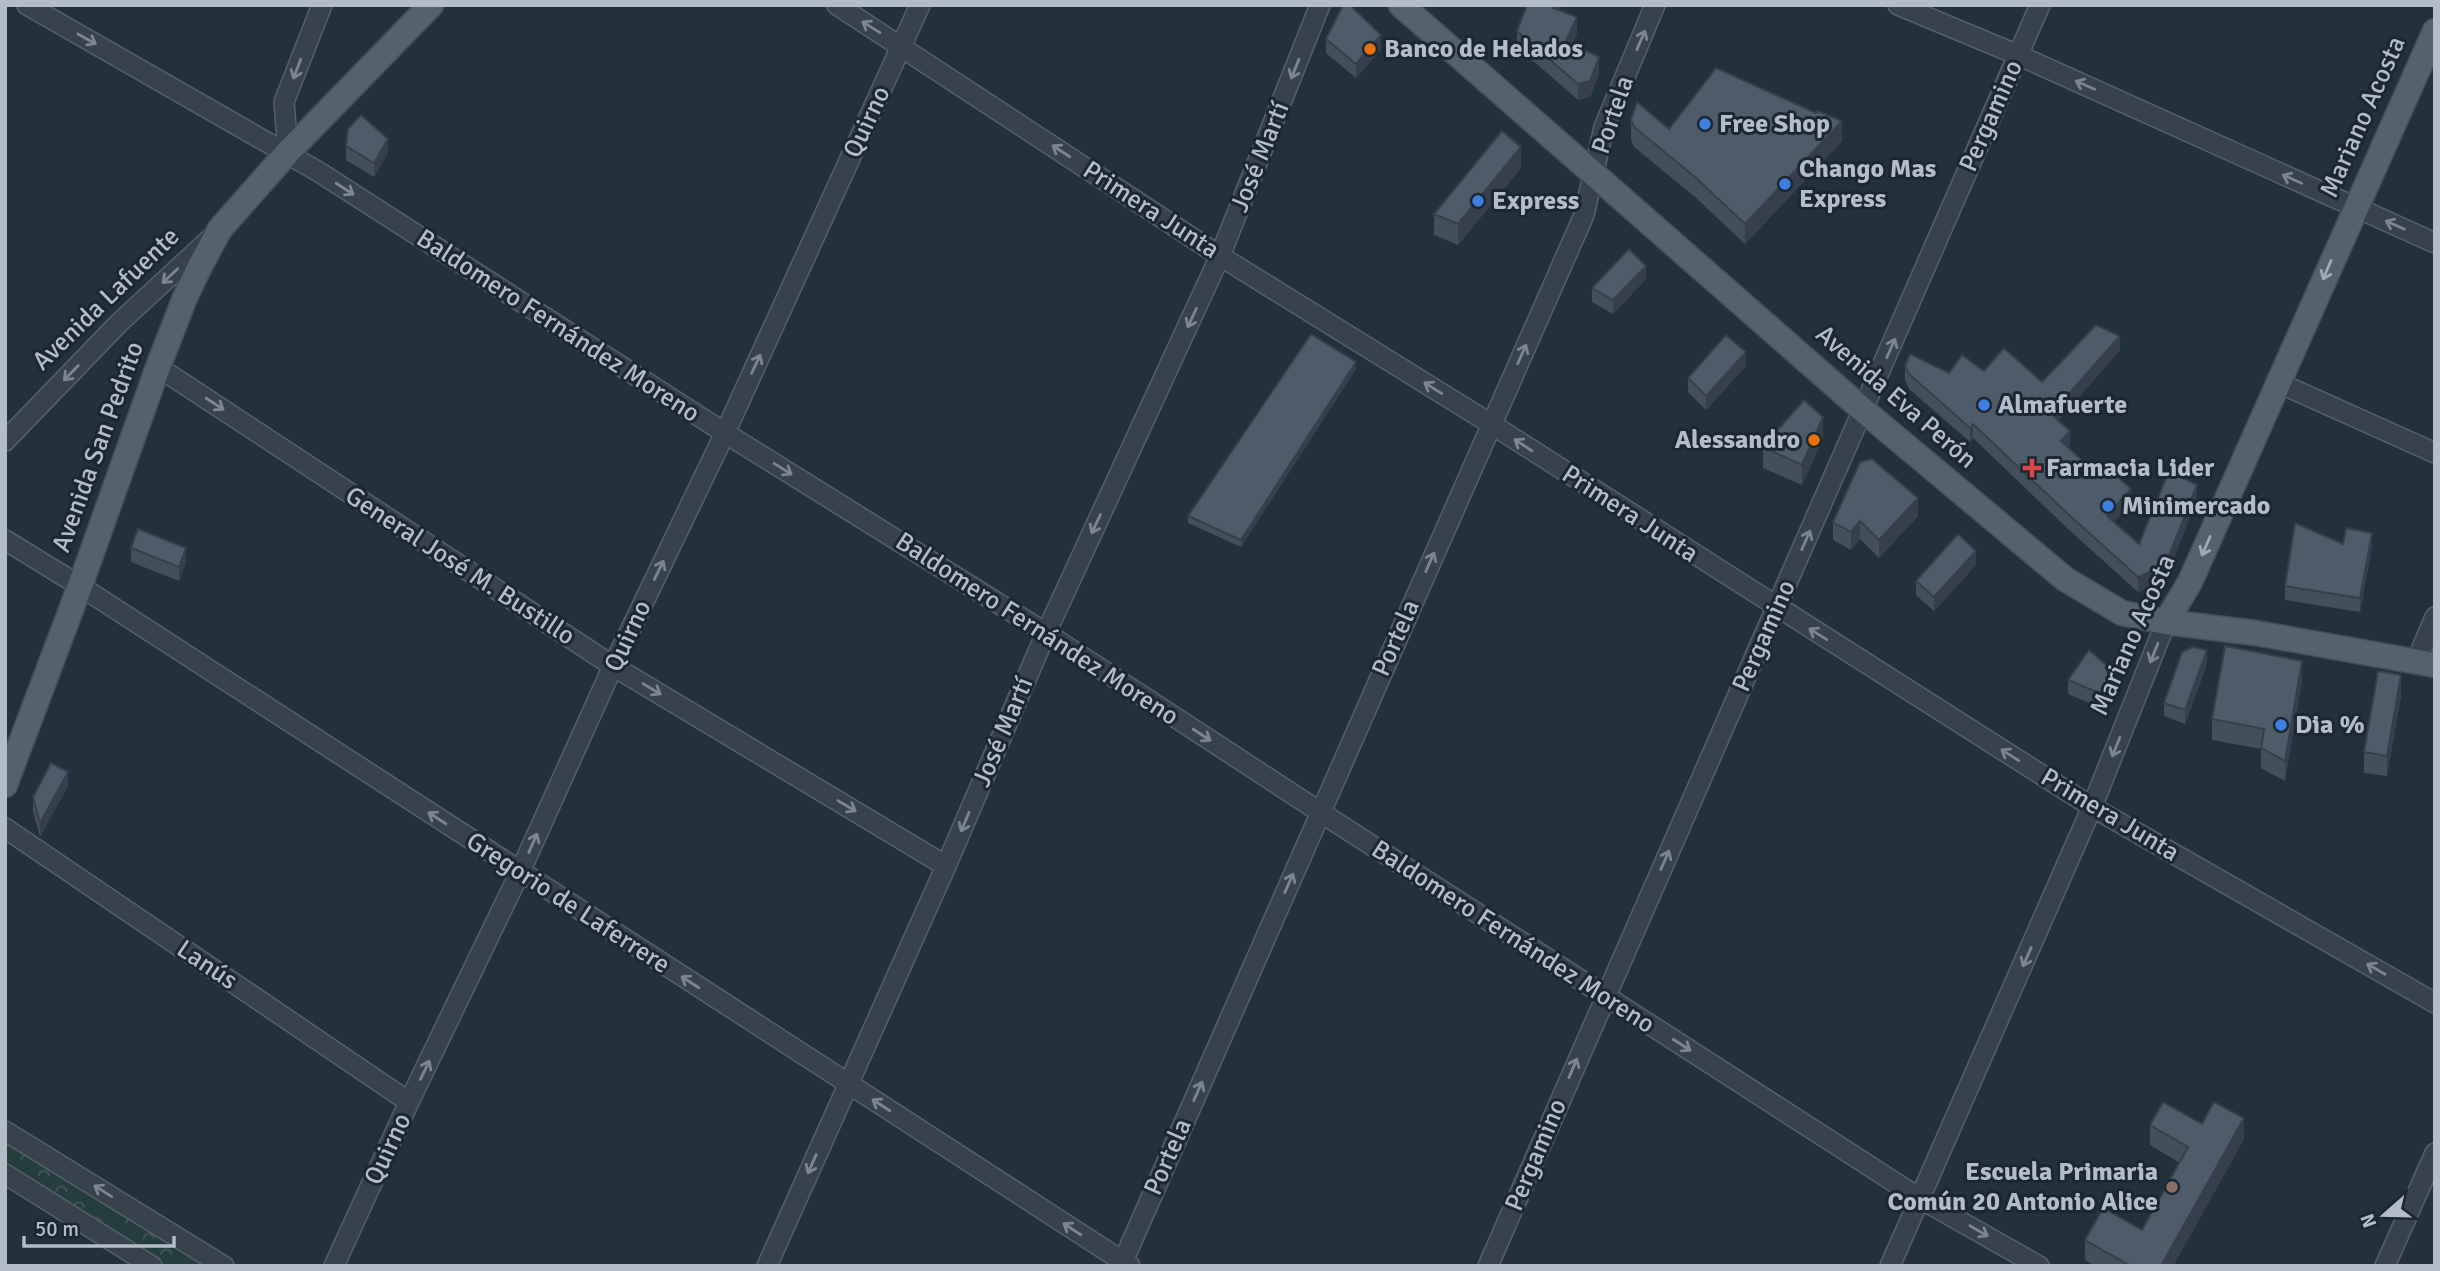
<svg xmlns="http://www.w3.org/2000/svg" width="2440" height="1271" font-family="Signika,sans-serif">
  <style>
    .park { fill: url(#park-crowns) }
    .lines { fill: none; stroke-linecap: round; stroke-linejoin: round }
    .minor-casing { stroke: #55606a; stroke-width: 22 }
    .major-casing { stroke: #434e58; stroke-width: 27 }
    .minor { stroke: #37424c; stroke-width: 19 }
    .major { stroke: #55616c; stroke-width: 24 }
    .wall { fill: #434f5b }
    .shaded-wall { fill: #37404a }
    .building { fill: #4e5c6a; stroke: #37404a; stroke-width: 2 }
    .oneway { stroke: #7b8690 }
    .oneway2 { stroke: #a0abb5 }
    .food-dot { fill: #e8710a; stroke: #1c2731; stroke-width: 2.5 }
    .shop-dot { fill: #3f7fe0; stroke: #1c2731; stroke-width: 2.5 }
    .health-dot { fill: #e0444e; stroke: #1c2731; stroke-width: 2.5 }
    .education-dot { fill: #8d6e63; stroke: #1c2731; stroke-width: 2.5 }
    .labels { text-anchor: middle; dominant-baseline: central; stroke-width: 6; stroke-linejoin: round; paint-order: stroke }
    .poi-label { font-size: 26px; font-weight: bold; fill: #b3bdc7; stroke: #1c2731; text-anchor: start }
    .street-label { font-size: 26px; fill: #b3bdc7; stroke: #1c2731 }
  </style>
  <defs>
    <pattern id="park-crowns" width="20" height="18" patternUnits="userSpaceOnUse" patternTransform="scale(1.75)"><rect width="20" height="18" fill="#253d3c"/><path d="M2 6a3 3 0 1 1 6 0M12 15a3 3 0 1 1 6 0" fill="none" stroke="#425757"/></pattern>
  </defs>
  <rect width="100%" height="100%" fill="#23313c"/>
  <path class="park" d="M5 1139 207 1266H166L5 1164Z"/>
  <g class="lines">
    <g class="minor-casing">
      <path id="minor" d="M27 5 319 172 725 433 1046 633 1320 812 1919 1198 2039 1266
        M837 5 1220 256 1491 424 2092 807 2435 1003
        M1898 5 2018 55 2435 243
        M288 152 284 102 322 5
        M158 367 613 666 946 866
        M2279 383 2435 453
        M5 441 119 323 211 238
        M5 540 80 586 1130 1266
        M2416 662 2435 617
        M5 828 409 1102
        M5 1131 224 1266
        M5 1174 152 1266
        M334 1266 409 1102 520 872 613 666 725 433 920 5
        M767 1266 946 866 1046 633 1220 256 1320 5
        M1121 1266 1584 215 1604 127 1655 5
        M1488 1266 2040 5
        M1890 1266 2092 807 2166 622
        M2385 1266 2435 1153"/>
    </g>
    <g class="major-casing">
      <path id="major" d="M1401 5 1863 410 2065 579 2122 613 2166 622 2256 633 2435 665
        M2166 622 2190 582 2435 31
        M5 785 80 586 158 367 184 300 198 270 220 229 288 152 431 5"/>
    </g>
    <use href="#minor" class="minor"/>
    <use href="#major" class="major"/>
  </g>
  <path class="wall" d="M1561 5 1559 11 1577 33 1572 44 1599 73 1590 97 1578 100 1517 47V31Z
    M1326 39 1381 49 1356 78 1326 53Z
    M1631 120 1669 129 1842 141 1745 244 1695 197 1634 147 1631 140Z
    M346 146 388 153 374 177 346 160Z
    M1521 168 1458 245 1434 235V214Z
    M1646 279 1613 314 1592 302V288Z
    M2120 350 2058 421 2070 446 2068 447 2101 478 2131 503 2114 522 2139 544 2197 499 2165 580 2138 592 2067 528 1973 438 1970 442 1909 389 1905 380V366L1949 373 1984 371 2042 382Z
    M1746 366 1706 410 1688 392V378Z
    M1356 369 1241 547 1188 523V516Z
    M1823 438 1802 485 1763 468V447Z
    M1918 516 1879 558 1860 539 1851 550 1833 540V522Z
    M2343 544 2372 546 2360 612 2285 600V586Z
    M131 548 186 562 179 581 131 562Z
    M1976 565 1934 611 1916 595V581Z
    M2207 664 2185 724 2164 716V703Z
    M2068 680 2110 695 2104 709 2068 694Z
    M2302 681 2285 781 2261 768V749L2212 740V719Z
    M2401 696 2387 776 2364 773V752Z
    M68 786 40 837 33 811V797Z
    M2202 1124 2244 1139 2173 1266H2095L2085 1260V1240L2142 1230 2180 1163 2150 1145V1125Z"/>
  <path class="shaded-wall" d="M1555 5H1561V7L1553 24V8Z
    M1577 17V33L1566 57V41Z
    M1381 35V49L1356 78V64Z
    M1599 57V73L1590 97 1578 100V84Z
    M1842 121V141L1745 244V224Z
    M388 139V153L374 177V163Z
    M1521 147V168L1458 245V224Z
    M1646 266V279L1613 314V300Z
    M2120 336V350L2051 429V414Z
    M1746 352V366L1706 410V396Z
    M1356 362V369L1241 547V540Z
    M1823 417V438L1802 485V465Z
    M1973 424V438L1970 442V428Z
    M2070 431V446L2061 455V441Z
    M2197 485V499L2165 580 2138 592V577Z
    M2131 489V503L2107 530V516Z
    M1918 498V516L1879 558V540Z
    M1860 521V539L1851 550V532Z
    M2372 533V546L2360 612V598Z
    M186 548V562L179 581V567Z
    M1976 551V565L1934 611V597Z
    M2207 650V664L2185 724V710Z
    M2302 661V681L2285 781V761Z
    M2401 675V696L2387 776V756Z
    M2110 681V695L2104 709V695Z
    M68 772V786L40 837V823Z
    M2244 1118V1139L2173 1266H2161Z"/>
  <path class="building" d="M1343 5H1350L1381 35 1356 64 1326 39Z
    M1527 5H1555L1553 8 1577 17 1566 41 1599 57 1590 81 1578 84 1517 31Z
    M1716 68 1816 113 1818 111 1842 121 1745 224 1695 177 1634 127 1631 120 1637 102 1669 129Z
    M361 115 388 139 374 163 346 146 348 129Z
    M1502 131 1521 147 1458 224 1434 214Z
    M1629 249 1646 266 1613 300 1592 288Z
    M2096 325 2120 336 2051 414 2070 431 2061 441 2101 478 2108 468 2131 489 2107 516 2139 544 2169 471 2197 485 2165 566 2138 577 2067 513 1973 424 1970 428 1909 374 1905 366 1910 354 1949 373 1962 355 1984 371 2004 348 2042 382Z
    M1311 334 1356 362 1241 540 1188 516Z
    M1726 335 1746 352 1706 396 1688 378Z
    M1804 400 1823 417 1802 465 1763 447Z
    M1872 459 1918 498 1879 540 1860 521 1851 532 1833 522 1860 462Z
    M2295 523 2343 544 2346 528 2372 533 2360 598 2285 586Z
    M138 529 186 548 179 567 131 548Z
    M1958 534 1976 551 1934 597 1916 581Z
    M2225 646 2302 661 2285 761 2261 748 2264 729 2212 719Z
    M2193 647 2207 650 2185 710 2164 703 2182 652Z
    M2089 650 2106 665 2110 681 2104 695 2068 680Z
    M2378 671 2401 675 2387 756 2364 752Z
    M51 763 68 772 40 823 33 797Z
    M2163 1102 2202 1124 2214 1102 2244 1118 2161 1266H2131L2085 1240 2103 1208 2142 1230 2188 1147 2150 1125Z"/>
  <defs><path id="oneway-shaft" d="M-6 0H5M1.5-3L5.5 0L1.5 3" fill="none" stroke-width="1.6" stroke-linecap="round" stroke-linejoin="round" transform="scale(1.75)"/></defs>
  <g class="oneway">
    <use href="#oneway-shaft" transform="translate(871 27) rotate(-148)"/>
    <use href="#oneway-shaft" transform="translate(87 39) rotate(29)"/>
    <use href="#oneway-shaft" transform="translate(1641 40) rotate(-67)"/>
    <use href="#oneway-shaft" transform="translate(297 69) rotate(111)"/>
    <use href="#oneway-shaft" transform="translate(1295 69) rotate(112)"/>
    <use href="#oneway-shaft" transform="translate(2085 85) rotate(-156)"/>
    <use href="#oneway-shaft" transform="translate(1061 151) rotate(-147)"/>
    <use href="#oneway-shaft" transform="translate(2292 179) rotate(-156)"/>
    <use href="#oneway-shaft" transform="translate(345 189) rotate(33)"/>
    <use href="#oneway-shaft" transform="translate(2395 225) rotate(-156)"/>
    <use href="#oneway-shaft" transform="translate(170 276) rotate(137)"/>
    <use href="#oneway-shaft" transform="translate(1192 318) rotate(115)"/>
    <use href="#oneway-shaft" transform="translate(1891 348) rotate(-66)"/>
    <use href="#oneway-shaft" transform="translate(1522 354) rotate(-66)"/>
    <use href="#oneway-shaft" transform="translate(756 364) rotate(-65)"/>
    <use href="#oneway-shaft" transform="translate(71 373) rotate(134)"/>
    <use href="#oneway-shaft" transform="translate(1433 388) rotate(-148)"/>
    <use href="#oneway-shaft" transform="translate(215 404) rotate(33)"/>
    <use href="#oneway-shaft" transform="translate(1523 445) rotate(-147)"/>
    <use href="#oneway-shaft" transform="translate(783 469) rotate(32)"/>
    <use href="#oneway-shaft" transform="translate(1096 524) rotate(115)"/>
    <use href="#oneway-shaft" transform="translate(1806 540) rotate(-66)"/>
    <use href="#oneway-shaft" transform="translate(1430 562) rotate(-66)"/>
    <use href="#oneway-shaft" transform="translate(659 570) rotate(-64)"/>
    <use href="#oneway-shaft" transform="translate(1818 634) rotate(-148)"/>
    <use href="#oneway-shaft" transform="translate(2154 653) rotate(112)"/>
    <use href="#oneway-shaft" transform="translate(652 689) rotate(31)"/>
    <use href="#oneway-shaft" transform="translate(1202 735) rotate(33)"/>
    <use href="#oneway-shaft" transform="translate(2116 747) rotate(112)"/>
    <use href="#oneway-shaft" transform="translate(2010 755) rotate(-148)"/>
    <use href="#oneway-shaft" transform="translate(847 806) rotate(31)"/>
    <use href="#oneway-shaft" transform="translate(437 818) rotate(-147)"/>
    <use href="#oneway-shaft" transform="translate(965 822) rotate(113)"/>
    <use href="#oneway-shaft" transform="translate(533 843) rotate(-66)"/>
    <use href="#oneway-shaft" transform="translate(1665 860) rotate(-66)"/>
    <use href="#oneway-shaft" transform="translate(1289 883) rotate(-66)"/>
    <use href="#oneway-shaft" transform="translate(2027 957) rotate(114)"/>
    <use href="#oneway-shaft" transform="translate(2376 969) rotate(-150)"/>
    <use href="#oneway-shaft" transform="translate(690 982) rotate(-147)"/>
    <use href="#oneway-shaft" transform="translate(1682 1045) rotate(33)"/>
    <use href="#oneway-shaft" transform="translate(1573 1068) rotate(-67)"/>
    <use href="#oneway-shaft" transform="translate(425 1070) rotate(-64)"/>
    <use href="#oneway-shaft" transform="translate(1198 1091) rotate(-66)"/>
    <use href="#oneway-shaft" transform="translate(881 1105) rotate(-147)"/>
    <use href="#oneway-shaft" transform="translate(812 1164) rotate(114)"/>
    <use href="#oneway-shaft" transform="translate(103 1191) rotate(-148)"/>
    <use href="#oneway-shaft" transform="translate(1072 1229) rotate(-147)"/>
    <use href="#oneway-shaft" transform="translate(1979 1231) rotate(30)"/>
  </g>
  <g class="oneway2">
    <use href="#oneway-shaft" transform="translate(2327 270) rotate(113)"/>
    <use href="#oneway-shaft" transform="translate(2206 546) rotate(114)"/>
  </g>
  <g class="food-dot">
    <circle cx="1370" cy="49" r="7"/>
    <circle cx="1814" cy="440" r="7"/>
  </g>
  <g class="shop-dot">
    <circle cx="1705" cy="124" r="7"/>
    <circle cx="1785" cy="184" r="7"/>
    <circle cx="1478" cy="201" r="7"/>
    <circle cx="1984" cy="405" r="7"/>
    <circle cx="2108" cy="506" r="7"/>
    <circle cx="2281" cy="725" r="7"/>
  </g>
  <path class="health-dot" d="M2028.5 457.5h7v7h7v7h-7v7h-7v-7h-7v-7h7z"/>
  <circle class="education-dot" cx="2172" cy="1187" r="7"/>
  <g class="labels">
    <g class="poi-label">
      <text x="1384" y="49">Banco de Helados</text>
      <text x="1719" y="124">Free Shop</text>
      <text x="1799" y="169">Chango Mas<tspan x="1799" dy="30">Express</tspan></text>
      <text x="1492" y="201">Express</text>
      <text x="1998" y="405">Almafuerte</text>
      <text x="1800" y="440" text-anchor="end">Alessandro</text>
      <text x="2046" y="468">Farmacia Lider</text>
      <text x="2122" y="506">Minimercado</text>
      <text x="2295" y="725">Dia %</text>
      <text x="2158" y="1172" text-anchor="end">Escuela Primaria<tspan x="2158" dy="30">Común 20 Antonio Alice</tspan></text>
    </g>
    <g class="street-label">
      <text transform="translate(1613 115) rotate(-71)">Portela</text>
      <text transform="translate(1991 116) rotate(-66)">Pergamino</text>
      <text transform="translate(2363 117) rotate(-66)">Mariano Acosta</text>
      <text transform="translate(867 122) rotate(-65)">Quirno</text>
      <text transform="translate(1260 157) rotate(-68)">José Martí</text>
      <text transform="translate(1151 210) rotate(33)">Primera Junta</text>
      <text transform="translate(106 299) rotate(-44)">Avenida Lafuente</text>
      <text transform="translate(558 326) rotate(33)">Baldomero Fernández Moreno</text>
      <text transform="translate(1896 397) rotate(41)">Avenida Eva Perón</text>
      <text transform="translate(98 447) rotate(-70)">Avenida San Pedrito</text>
      <text transform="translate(1630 514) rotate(33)">Primera Junta</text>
      <text transform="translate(460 566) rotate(33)">General José M. Bustillo</text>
      <text transform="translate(1037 629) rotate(33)">Baldomero Fernández Moreno</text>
      <text transform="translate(2133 635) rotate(-66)">Mariano Acosta</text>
      <text transform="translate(628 636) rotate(-65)">Quirno</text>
      <text transform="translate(1764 636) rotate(-66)">Pergamino</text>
      <text transform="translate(1396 638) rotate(-66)">Portela</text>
      <text transform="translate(1003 732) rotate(-67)">José Martí</text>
      <text transform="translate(2110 815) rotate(31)">Primera Junta</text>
      <text transform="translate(568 903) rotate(33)">Gregorio de Laferrere</text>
      <text transform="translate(1513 937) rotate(33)">Baldomero Fernández Moreno</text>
      <text transform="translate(207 965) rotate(34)">Lanús</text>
      <text transform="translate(388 1149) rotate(-65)">Quirno</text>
      <text transform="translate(1536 1155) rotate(-67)">Pergamino</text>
      <text transform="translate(1168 1157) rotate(-66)">Portela</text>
    </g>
  </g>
  <rect width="2440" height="1271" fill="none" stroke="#b3bdc7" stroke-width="14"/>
  <g transform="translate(2384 1215) rotate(250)" stroke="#1c2731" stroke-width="5" paint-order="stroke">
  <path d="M0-5L12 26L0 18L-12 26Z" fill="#b3bdc7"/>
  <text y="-10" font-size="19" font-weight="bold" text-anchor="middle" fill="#b3bdc7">N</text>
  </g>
  <path d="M24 1236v10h150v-10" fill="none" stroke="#b3bdc7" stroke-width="3.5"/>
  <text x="35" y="1236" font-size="21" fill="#b3bdc7" stroke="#1c2731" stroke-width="5" paint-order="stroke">50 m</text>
</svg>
